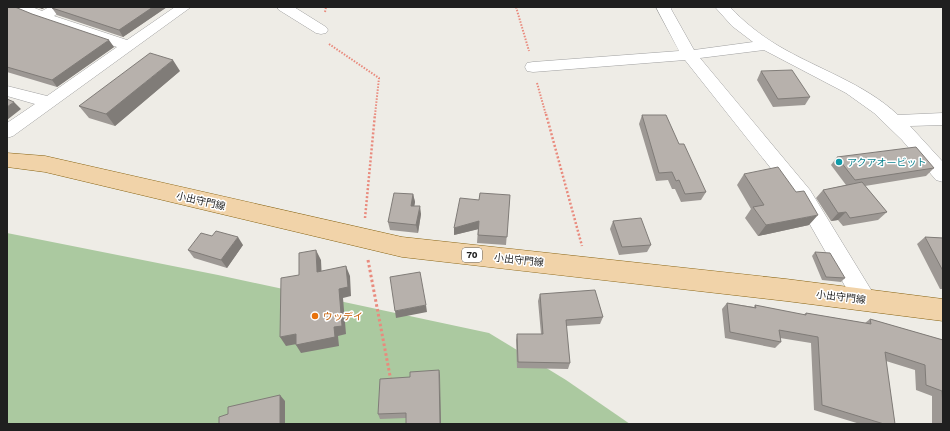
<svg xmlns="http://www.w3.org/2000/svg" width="950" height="431" font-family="'Work Sans','Noto Sans JP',sans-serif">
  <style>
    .forest { fill: #abc9a0 }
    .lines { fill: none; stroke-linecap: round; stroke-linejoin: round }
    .minor-casing { stroke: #a0a0a0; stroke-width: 1 }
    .primary-casing { stroke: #886312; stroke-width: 1 }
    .path-far2 { stroke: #e98a7d; stroke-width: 2; stroke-dasharray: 1.5 1.5; stroke-linecap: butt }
    .path-far1 { stroke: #e98a7d; stroke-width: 2.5; stroke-dasharray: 2 2; stroke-linecap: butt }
    .path { stroke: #e98a7d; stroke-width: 3; stroke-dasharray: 2.5 2.5; stroke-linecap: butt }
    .minor { fill: #fff; fill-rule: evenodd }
    .primary { fill: #f1d3a9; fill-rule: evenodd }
    .wall { fill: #9d9894 }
    .shaded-wall { fill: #807c78 }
    .building { fill: #b7b1ac; stroke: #807c78 }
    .culture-dot { fill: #0f9aa8; stroke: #fff; stroke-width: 1.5 }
    .food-dot { fill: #e8710a; stroke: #fff; stroke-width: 1.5 }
    .labels { text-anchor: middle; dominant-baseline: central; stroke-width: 3; stroke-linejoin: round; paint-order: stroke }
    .shield { fill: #fff; stroke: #626262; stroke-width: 1 }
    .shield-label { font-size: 9px; font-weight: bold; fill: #1f1f1f }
    .culture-label { font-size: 10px; fill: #0d838f; stroke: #fff; text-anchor: start }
    .street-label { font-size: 10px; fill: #1f1f1f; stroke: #fff }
    .food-label { font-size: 10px; fill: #c56008; stroke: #fff; text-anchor: start }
  </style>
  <rect width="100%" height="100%" fill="#eeece6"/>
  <path class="forest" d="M7 233 218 275 489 333 566 380 630 424H7Z"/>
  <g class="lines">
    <g class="minor-casing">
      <path id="minor" d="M13 7H32L42 11 49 7H66L54 16 127 40 175 7H191L13 136 7 138V123L35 104 7 96V86L47 96 117 47 38 20 15 10Z
        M277 7H294L326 27 328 30 326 33 321 34 316 33 279 10Z
        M656 7H673L671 9 694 50 753 42 732 26 715 7H730C744 22 759 34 777 45 817 69 864 83 898 115L943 113V125L910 126 943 162V182L936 180 902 140 874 113 846 93 764 50 700 58 810 190 873 293 876 300 873 307 865 310 857 307 796 200 685 60 533 72 527 71 525 67 527 63 533 62 679 51Z"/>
    </g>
    <g class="primary-casing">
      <path id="primary" d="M7 153 45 156 402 237 786 279 943 299V321L786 301 402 257 45 172 7 167Z"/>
    </g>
    <path class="path-far2" d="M516 7 529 51
      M325 12 326 7
      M329 44 379 78 375 115
      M537 83 546 115"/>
    <path class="path-far1" d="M546 114 582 246
      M365 218 375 114"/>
    <path class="path" d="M368 260 391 381"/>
    <use href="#minor" class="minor"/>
    <use href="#primary" class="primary"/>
  </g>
  <path class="wall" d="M7 7 32 14 114 47 57 87 7 72Z
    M36 7H46L42 9Z
    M54 7H167L123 37 57 15 52 8Z
    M180 71 115 126 89 118 79 106Z
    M761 71 810 97 805 105 773 107 757 80Z
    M642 115 679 144 706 192 701 200 681 202 675 189H672L668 180 656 181 639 124Z
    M837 157 934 168 926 176 865 186 887 212 878 220 843 226 838 220 831 221 816 198 823 190 846 185 831 165Z
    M744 174 809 225 758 236 745 218 751 209 737 185Z
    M413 194 415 202 414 206 421 214 418 233 390 230 388 222Z
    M510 195 506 245 477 243 478 229 454 235 479 200Z
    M613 221 651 245 647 252 619 255 610 229Z
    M925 237 943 238V289H940L917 244Z
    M243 245 227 268 194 258 188 250Z
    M815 252 845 278 841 282 822 280 812 256Z
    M540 294 603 317 600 324 566 326 570 363 568 369 517 368 516 340 517 334H541L538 301Z
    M727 303 754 307 755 305 803 315 806 313 865 323 870 319 943 340V424H932V396L916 390 915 370 886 361 895 424H860L814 410 811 343 780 338 781 342 775 348 725 338 722 309Z
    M439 370 440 376 406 418 380 419 378 414Z"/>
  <path class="shaded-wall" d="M40 7H46L42 9Z
    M153 7H167L123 37 119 30Z
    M109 40 114 47 57 87 52 80Z
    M173 60 180 71 115 126 106 114Z
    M14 102 21 109 7 120V107Z
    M413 194 415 202 413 214 411 206Z
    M420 206 421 214 418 233 416 225Z
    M846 212 838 220 831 221 838 213Z
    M818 215 809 225 758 236 766 225Z
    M479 221V229L454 235V228Z
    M238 237 243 245 227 268 221 260Z
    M316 250 321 260 322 281 317 272Z
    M346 266 350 276 351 296 343 298 346 334 338 336 339 346 301 353 296 345 334 327 339 289Z
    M426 305 427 312 396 318 395 311Z
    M296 334 302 343 286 346 280 337Z
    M439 370 440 376 441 424H440Z
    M280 395 285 401V424H280Z"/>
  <path class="building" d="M7 7H15L32 14 109 40 52 80 7 67Z
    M54 7H153L119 30 52 8Z
    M150 53 173 60 106 114 79 106Z
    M792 70 810 97 778 99 761 71Z
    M7 99 14 102 7 107Z
    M642 115H666L679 144H684L706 192 685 194 679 180 676 181 672 172 659 173Z
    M916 147 934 168 855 180 837 157Z
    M778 167 796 192 804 191 818 215 766 225 753 207 764 205 744 174Z
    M862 182 887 212 850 218 846 212 838 213 823 190Z
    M394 193 413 194 411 206H420L416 225 388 222Z
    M480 193 510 195 507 237 478 235 479 221 454 228 460 198 479 200Z
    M641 218 651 245 622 247 613 221Z
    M216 231 238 237 221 260 188 250 201 233 212 236Z
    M925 237 943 238V271Z
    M316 250 317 272 346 266 348 287 339 289 342 326 334 327 335 337 296 345V334L280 337 281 278 299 275V253Z
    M815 252 830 253 845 278 826 277Z
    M420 272 426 305 395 311 390 277Z
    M595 290 603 317 566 320 570 363 518 362 517 334H543L540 294Z
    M727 303 756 308 755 305 806 315V313L871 324 870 319 943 340V409L942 391 926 385 925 365 885 352 895 424H884L822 405 818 337 779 330 781 342 730 332Z
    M439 370 440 424H406V413L378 414 380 379 410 377V372Z
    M280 395V424H219V417L228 414V407Z"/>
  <circle class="culture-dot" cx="839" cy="162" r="4"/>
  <circle class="food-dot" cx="315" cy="316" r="4"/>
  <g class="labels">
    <rect class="shield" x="462" y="248" width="20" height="14" rx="3"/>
    <g class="shield-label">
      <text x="472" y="255">70</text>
    </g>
    <g class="culture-label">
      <text x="847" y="162">アクアオービット</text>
    </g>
    <g class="street-label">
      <text transform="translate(201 201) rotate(13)">小出守門線</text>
      <text transform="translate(519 260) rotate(6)">小出守門線</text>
      <text transform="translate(841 297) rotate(7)">小出守門線</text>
    </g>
    <g class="food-label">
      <text x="323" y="316">ウッデイ</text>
    </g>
  </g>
  <rect width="950" height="431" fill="none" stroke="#1f1f1f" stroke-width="16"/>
</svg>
